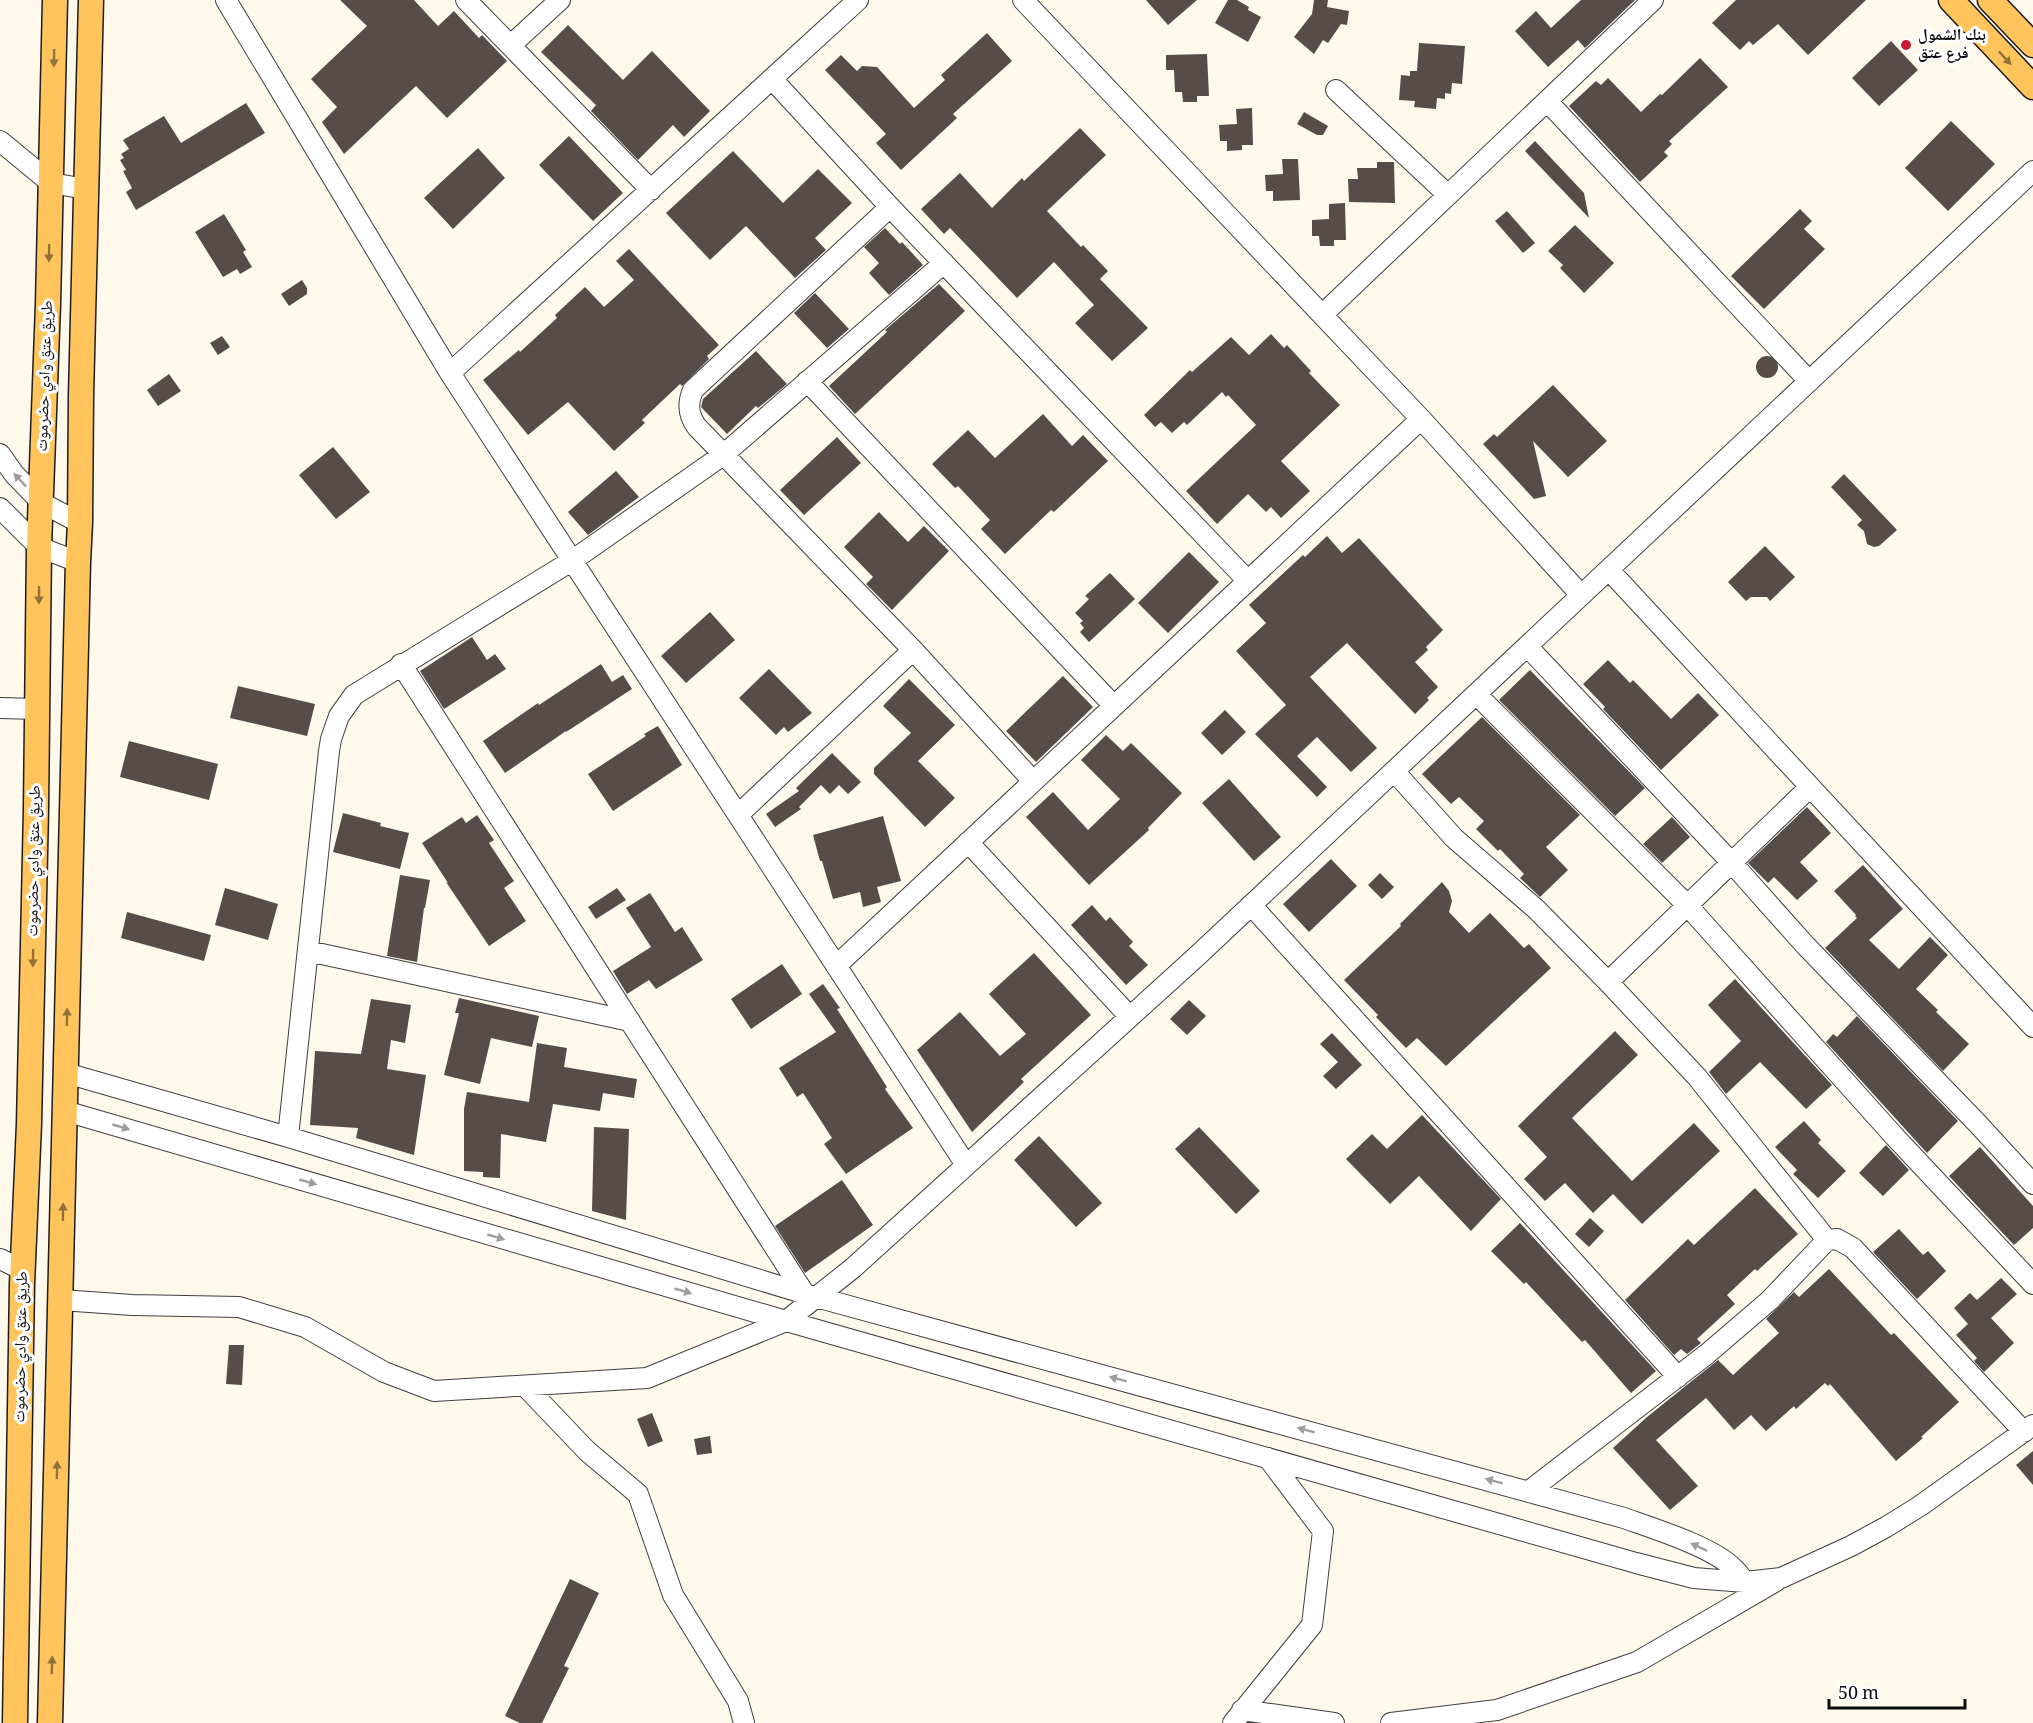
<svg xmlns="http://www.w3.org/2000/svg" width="2033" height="1723" font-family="Georgia,'Noto Naskh Arabic',serif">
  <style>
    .building { fill: #564c48 }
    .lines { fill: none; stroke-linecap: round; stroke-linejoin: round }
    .minor-casing { stroke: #3f3f3f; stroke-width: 22 }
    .major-casing { stroke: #1d1d1d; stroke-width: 27 }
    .minor { stroke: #fff; stroke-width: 20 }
    .major { stroke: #ffc55c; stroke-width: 24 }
    .oneway { fill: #927238 }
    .oneway2 { fill: #9e9e9e }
    .poi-dot { fill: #c91833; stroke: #fff; stroke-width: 2 }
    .labels { text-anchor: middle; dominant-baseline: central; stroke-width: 6; stroke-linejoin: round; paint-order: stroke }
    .poi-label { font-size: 16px; font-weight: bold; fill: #0c0c0c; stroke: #fff; text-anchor: start }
    .street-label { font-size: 16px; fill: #0c0c0c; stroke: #fff }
  </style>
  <rect width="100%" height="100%" fill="#fff9ec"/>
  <path class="building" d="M340 0H414L438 26 454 11 479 38 482 35 507 61 447 118 416 86 344 154 322 122 337 107 311 79 367 26Z
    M1146 0H1197L1168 25Z
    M1228 0H1237L1249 7 1248 10 1261 17 1248 42 1215 23Z
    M1314 0H1328L1327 7 1349 11 1347 25 1341 24 1328 43 1323 40 1314 54 1294 37 1312 14Z
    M1581 0H1635L1585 48 1578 40 1548 67 1515 31 1536 11 1551 28Z
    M1736 0H1866L1808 55 1778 24 1753 45 1749 41 1740 50 1712 23Z
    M568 25 623 80 652 51 710 111 684 137 673 125 638 160 591 111 596 105 541 52Z
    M987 33 1012 61 953 114 957 118 901 170 876 143 886 134 825 70 841 55 857 71 862 66 877 67 914 108 945 80 941 75Z
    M1891 41 1918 70 1879 106 1852 78Z
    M1419 43 1465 46 1462 84 1452 83 1451 94 1445 93V99L1437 98 1436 109 1414 107 1415 101 1399 100 1401 75 1410 76V71H1417Z
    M1207 54 1209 96H1197V102H1183L1182 92H1175L1174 70H1166V55Z
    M1700 58 1728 87 1669 141 1672 144 1664 152 1668 156 1640 182 1569 106 1596 81 1601 85 1608 78 1641 112 1660 94 1662 95Z
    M246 103 265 133 136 210 126 192 132 188 123 171 126 170 120 160 124 158 121 154 129 149 123 140 164 116 181 143Z
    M1252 108 1253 145H1242V150L1227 151V141H1220L1219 125 1237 124 1236 109Z
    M1304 112 1328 126 1323 135H1317L1297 124Z
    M1951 121 1995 164 1948 211 1905 168Z
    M1080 128 1106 155 1047 211 1081 247 1083 245 1108 271 1100 279 1148 328 1112 361 1075 323 1094 305 1054 262 1017 298 950 228 944 234 921 209 960 173 992 208 1022 178 1024 181Z
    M569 136 623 193 593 221 539 165Z
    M1535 141 1584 193 1589 218 1525 151Z
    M478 148 505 178 453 229 424 198Z
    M733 151 783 203 818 169 852 203 815 238 826 250 795 278 746 226 710 260 666 213Z
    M1282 159H1298L1300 200 1273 201V191H1266L1265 175 1283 174Z
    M1377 162H1394L1395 203 1349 202 1348 179H1358L1357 168H1377Z
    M1345 203 1346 240H1334V246H1320L1319 236H1312V220L1329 219V204Z
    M1800 209 1812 221 1804 229 1825 249 1764 309 1731 276Z
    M1507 211 1535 243 1523 253 1495 221Z
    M224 214 246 250 243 252 252 267 240 274 237 269 223 277 195 232Z
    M1575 225 1614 263 1584 293 1560 268 1563 265 1548 251Z
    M885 228 900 244 902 242 923 265 889 295 869 273 879 263 864 247Z
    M629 249 719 345 707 356 709 359 682 386 680 384 642 420 645 423 614 451 568 402 528 435 483 380 519 350 520 352 557 318 555 315 585 287 604 307 634 280 616 261Z
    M302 280 307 288V294L289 306 281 294Z
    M939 284 965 311 855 414 829 386 887 332 885 330Z
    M815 293 849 329 827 348 794 313Z
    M1271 334 1284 348 1287 345 1311 371 1309 373 1340 405 1281 461 1310 491 1281 518 1271 507 1266 512 1248 494 1217 524 1186 491 1256 425 1228 395 1226 397 1222 392 1187 425 1184 422 1172 433 1161 422 1155 427 1144 415 1190 370 1192 372 1231 337 1249 355Z
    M222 336 230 347 218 355 210 343Z
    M756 351 787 384 758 408 756 406 727 434 701 407 703 399Z
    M1756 367a11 11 0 1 1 22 0a11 11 0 1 1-22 0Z
    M169 374 181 391 158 406 147 390Z
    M1553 385 1607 441 1568 477 1533 441 1546 496 1534 499 1483 444 1494 434 1497 437Z
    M1043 414 1072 446 1083 435 1108 461 1054 512 1051 510 1005 554 981 529 990 520 958 486 955 488 932 464 968 430 995 458Z
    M837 437 861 463 804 515 780 490Z
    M333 447 370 492 336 519 299 475Z
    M616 471 639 497 588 535 568 512Z
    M1844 474 1897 530 1879 546 1874 547 1867 544 1864 531 1857 525 1862 520 1831 487Z
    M879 512 908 542 924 526 949 551 892 610 866 584 873 577 844 547Z
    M1327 536 1342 553 1359 538 1443 630 1426 647 1428 650 1415 662 1438 687 1427 698 1429 700 1415 714 1347 643 1310 677 1377 748 1351 772 1317 737 1297 756 1327 787 1317 797 1255 734 1286 705 1236 651 1266 623 1249 605 1303 555 1305 557Z
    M1765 546 1795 577 1770 601 1767 597H1751L1746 601 1728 582Z
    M1189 552 1219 582 1168 633 1138 603Z
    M1110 573 1135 599 1089 642 1080 632 1084 628 1080 623 1083 621 1075 613 1089 599 1085 596Z
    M710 612 735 640 686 683 661 656Z
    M472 637 487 660 495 654 506 669 444 709 420 671Z
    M1608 660 1630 683 1633 680 1671 719 1698 693 1719 715 1661 770 1603 709 1605 707 1583 684Z
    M601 664 612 682 623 675 632 689 566 732V731L505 773 483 741 538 703 539 705Z
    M769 669 812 713 788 732 784 727 776 735 739 698Z
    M1530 670 1645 788 1615 816 1499 700Z
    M1063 676 1093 707 1036 762 1006 731Z
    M909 679 955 725 918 761 955 798 925 827 874 774V768L911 733 883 706Z
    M238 686 315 704 307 736 230 718Z
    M1225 710 1246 732 1222 755 1201 733Z
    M1482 717 1580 815 1546 847 1568 870 1540 897 1520 878 1524 874 1500 849 1498 851 1476 829 1484 821 1459 797 1451 804 1422 774Z
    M658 726 682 765 613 811 588 774 646 736 644 734Z
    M1106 735 1123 751 1131 743 1182 793 1148 828 1149 830 1089 885 1026 817 1053 792 1088 830 1120 799 1081 760Z
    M129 741 218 764 209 800 120 777Z
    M832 753 861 782 848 794 839 785 830 794 821 785 799 807 801 809 775 827 766 814 799 791 796 788Z
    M1229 779 1281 837 1254 861 1202 803Z
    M1807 807 1831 833 1800 862 1818 881 1797 900 1774 877 1768 883 1748 863Z
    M343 813 381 823 380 826 409 833 400 869 333 852Z
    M477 815 494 840 489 843 514 881 504 888 526 921 489 946 446 882 448 883 422 843 462 817 466 823Z
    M883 816 901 881 877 887 881 902 863 907 860 892 833 899 822 861H820L813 835Z
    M1672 817 1690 837 1662 863 1643 844Z
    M1331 859 1357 886 1309 932 1283 904Z
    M1863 865 1903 909 1869 940 1899 969 1930 937 1948 955 1916 989 1938 1010 1936 1012 1969 1044 1943 1071 1825 948 1857 918 1855 916 1856 915 1834 891Z
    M1380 873 1394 887 1382 899 1368 885Z
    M400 875 430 880 425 908H424L417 962 387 956Z
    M1442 882 1449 891 1452 901 1449 912 1469 933 1490 913 1524 948 1529 944 1551 968 1446 1066 1417 1038 1406 1048 1376 1017 1378 1015 1344 980 1401 926 1400 924Z
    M225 888 278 904 268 940 215 925Z
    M617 888 626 900 596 919 588 907Z
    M650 893 675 932 682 927 703 960 656 989 649 980 627 994 613 971 651 947 626 908Z
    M1092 905 1106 921 1110 917 1133 942 1129 946 1148 965 1126 985 1071 925Z
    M127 912 211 935 204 961 121 938Z
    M1034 953 1091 1015 1021 1079 1024 1082 972 1132 917 1050 960 1012 1000 1056 1026 1034 989 994Z
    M782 964 802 994 751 1029 731 999Z
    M1735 979 1832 1085 1806 1109 1760 1062 1726 1094 1709 1072 1741 1041 1708 1005Z
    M823 984 840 1008 837 1009 887 1087 885 1089 913 1128 846 1174 824 1144 832 1138 803 1093 797 1097 779 1068 836 1032 809 994Z
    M459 998 539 1016 532 1047 491 1038 480 1084 444 1075 459 1013H455Z
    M371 999 411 1005 405 1043 391 1040 387 1069 426 1075 414 1155 356 1138 358 1128 310 1125 315 1051 361 1054Z
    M1189 1000 1206 1016 1187 1035 1170 1019Z
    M1857 1016 1958 1121 1927 1153 1826 1042 1833 1034 1837 1037Z
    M1615 1031 1638 1055 1572 1118 1632 1181 1694 1123 1720 1151 1642 1224 1613 1194 1593 1213 1565 1183 1545 1201 1524 1179 1547 1157 1518 1126Z
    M1332 1033 1362 1065 1336 1089 1323 1076 1338 1062 1320 1044Z
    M537 1043 567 1048 564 1067 637 1079 634 1098 603 1093 600 1111 553 1104 546 1142 501 1134 500 1178 483 1177V1172L464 1171V1109L467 1092 529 1102Z
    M1422 1115 1501 1199 1471 1231 1419 1176 1390 1204 1346 1159 1372 1134 1387 1149Z
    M1804 1121 1821 1140 1818 1143 1846 1171 1818 1198 1793 1174 1797 1170 1775 1147Z
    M594 1127 629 1129 626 1220 592 1211Z
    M1199 1127 1260 1191 1236 1214 1175 1149Z
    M1039 1136 1102 1203 1076 1227 1014 1160Z
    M1886 1145 1909 1170 1883 1196 1859 1173Z
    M1980 1147 2033 1206V1228L2014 1245 1949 1176Z
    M842 1180 873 1225 805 1273 775 1226Z
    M1755 1188 1798 1234 1757 1271 1755 1269 1727 1295 1735 1304 1697 1339 1701 1343 1687 1354 1681 1349 1674 1355 1625 1300 1688 1239 1694 1245Z
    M1590 1218 1604 1231 1589 1247 1575 1234Z
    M1520 1223 1656 1371 1631 1393 1585 1340 1582 1342 1526 1282 1524 1284 1491 1251Z
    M1899 1229 1923 1255 1928 1251 1946 1271 1917 1299 1873 1252Z
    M1829 1269 1891 1335 1894 1333 1959 1402 1921 1437 1923 1438 1896 1461 1830 1384 1828 1386 1825 1383 1796 1409 1794 1406 1766 1431 1751 1415 1734 1430 1706 1398 1656 1440 1698 1486 1670 1510 1613 1448 1647 1417 1718 1360 1733 1375 1779 1333 1766 1319 1794 1292 1799 1297Z
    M2001 1278 2017 1294 1991 1318 2014 1343 1984 1372 1974 1361 1977 1358 1956 1335 1968 1324 1954 1308 1970 1293 1977 1300Z
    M229 1345H244L242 1385 226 1384Z
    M652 1413 663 1441 648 1447 637 1419Z
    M710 1436 712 1453 697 1455 694 1439Z
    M2033 1451V1485L2016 1465Z
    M570 1579 599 1593 564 1666 569 1668 542 1723H520L505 1716Z"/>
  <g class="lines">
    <g class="minor-casing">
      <path id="minor" d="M226 0 450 373 966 1165
        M466 0 651 190
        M1023 0 1421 419 1581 595
        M511 45 560 0
        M772 79 890 207 1248 581
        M1336 90 1448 195
        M1547 101 1809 381
        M0 141 51 183 86 189
        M890 207 693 390C687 404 688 415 697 427L913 650 1033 781
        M1322 315 1653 0
        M450 373 858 0
        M807 381 1114 706
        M0 454 14 474 42 503 80 523
        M0 508 39 547 78 562
        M1609 570 2033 1027
        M1527 646 1731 862 1806 946 1978 1124 2033 1184
        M401 664 804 1293
        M1476 694 1687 905 1895 1137 2033 1284
        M0 708 38 709
        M1394 771 1454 838 1536 909 1608 982 1697 1077 1827 1240
        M738 815 913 650
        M968 842 1130 1017
        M1251 905 1678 1377
        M308 951 630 1021
        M836 966 1421 419
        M1608 982 1810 787
        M66 1073 288 1137 816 1297 1624 1518C1652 1528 1713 1547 1733 1568 1738 1572 1741 1577 1745 1582
        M65 1111 786 1321 1636 1563 1694 1578 1745 1582 1781 1578 1851 1546 1886 1527 1920 1506 2033 1425
        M288 1137 329 751 331 739 339 716 354 695 573 560 723 455 944 263
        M0 1259 23 1270
        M61 1300 132 1305 239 1307 305 1327 384 1372 434 1391 647 1378 786 1321 853 1268 1196 957 2033 171
        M525 1386 587 1451 638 1494 673 1595 738 1701 744 1723
        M1529 1491 1707 1354 1770 1300 1827 1240 1837 1239 1853 1248 2024 1432
        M1242 1710 1334 1723
        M1233 1723 1312 1625 1323 1531 1268 1458
        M1391 1723 1497 1710 1637 1662 1776 1581"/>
    </g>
    <g class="major-casing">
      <path id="major" d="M1951 0 2033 87
        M1990 0 2033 45
        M15 1723 22 1284 29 1124 36 809 39 547 48 304 55 0
        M50 1723 78 562 80 523 81 396 91 0"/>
    </g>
    <use href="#minor" class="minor"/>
    <use href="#major" class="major"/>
  </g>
  <defs><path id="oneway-solid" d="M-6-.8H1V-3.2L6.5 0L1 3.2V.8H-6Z" transform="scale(1.5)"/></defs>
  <g class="oneway">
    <use href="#oneway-solid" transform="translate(54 58) rotate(91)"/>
    <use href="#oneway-solid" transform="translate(2005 58) rotate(47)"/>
    <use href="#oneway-solid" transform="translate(49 253) rotate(91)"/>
    <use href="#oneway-solid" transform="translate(39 595) rotate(90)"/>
    <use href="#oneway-solid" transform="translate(33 958) rotate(91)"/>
    <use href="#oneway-solid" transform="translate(67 1017) rotate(-89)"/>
    <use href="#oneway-solid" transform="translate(63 1212) rotate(-89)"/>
    <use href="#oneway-solid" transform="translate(57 1470) rotate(-89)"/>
    <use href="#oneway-solid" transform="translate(52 1665) rotate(-89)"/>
  </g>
  <g class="oneway2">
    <use href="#oneway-solid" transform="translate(20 480) rotate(-133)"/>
    <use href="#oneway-solid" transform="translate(121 1127) rotate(16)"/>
    <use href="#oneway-solid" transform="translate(308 1182) rotate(16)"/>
    <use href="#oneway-solid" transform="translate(496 1237) rotate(16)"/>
    <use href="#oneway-solid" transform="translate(683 1291) rotate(16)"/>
    <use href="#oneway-solid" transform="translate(1118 1379) rotate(-165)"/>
    <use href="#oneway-solid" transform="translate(1306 1430) rotate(-165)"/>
    <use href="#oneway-solid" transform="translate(1494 1481) rotate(-165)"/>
    <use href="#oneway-solid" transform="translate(1699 1547) rotate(-155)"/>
  </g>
  <circle class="poi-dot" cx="1906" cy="45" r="6"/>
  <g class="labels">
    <g class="poi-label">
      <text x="1918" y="36">بنك الشمول<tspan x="1918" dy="18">فرع عتق</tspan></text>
    </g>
    <g class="street-label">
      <text transform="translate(46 376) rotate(-88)">طريق عتق وادي حضرموت</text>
      <text transform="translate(35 861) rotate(-89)">طريق عتق وادي حضرموت</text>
      <text transform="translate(22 1347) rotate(-89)">طريق عتق وادي حضرموت</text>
    </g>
  </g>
  <path d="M1829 1699v9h136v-9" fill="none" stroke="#0c0c0c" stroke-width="3"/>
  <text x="1838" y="1699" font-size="18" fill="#0c0c0c" stroke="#ffffff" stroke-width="4.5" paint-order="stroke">50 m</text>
</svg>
